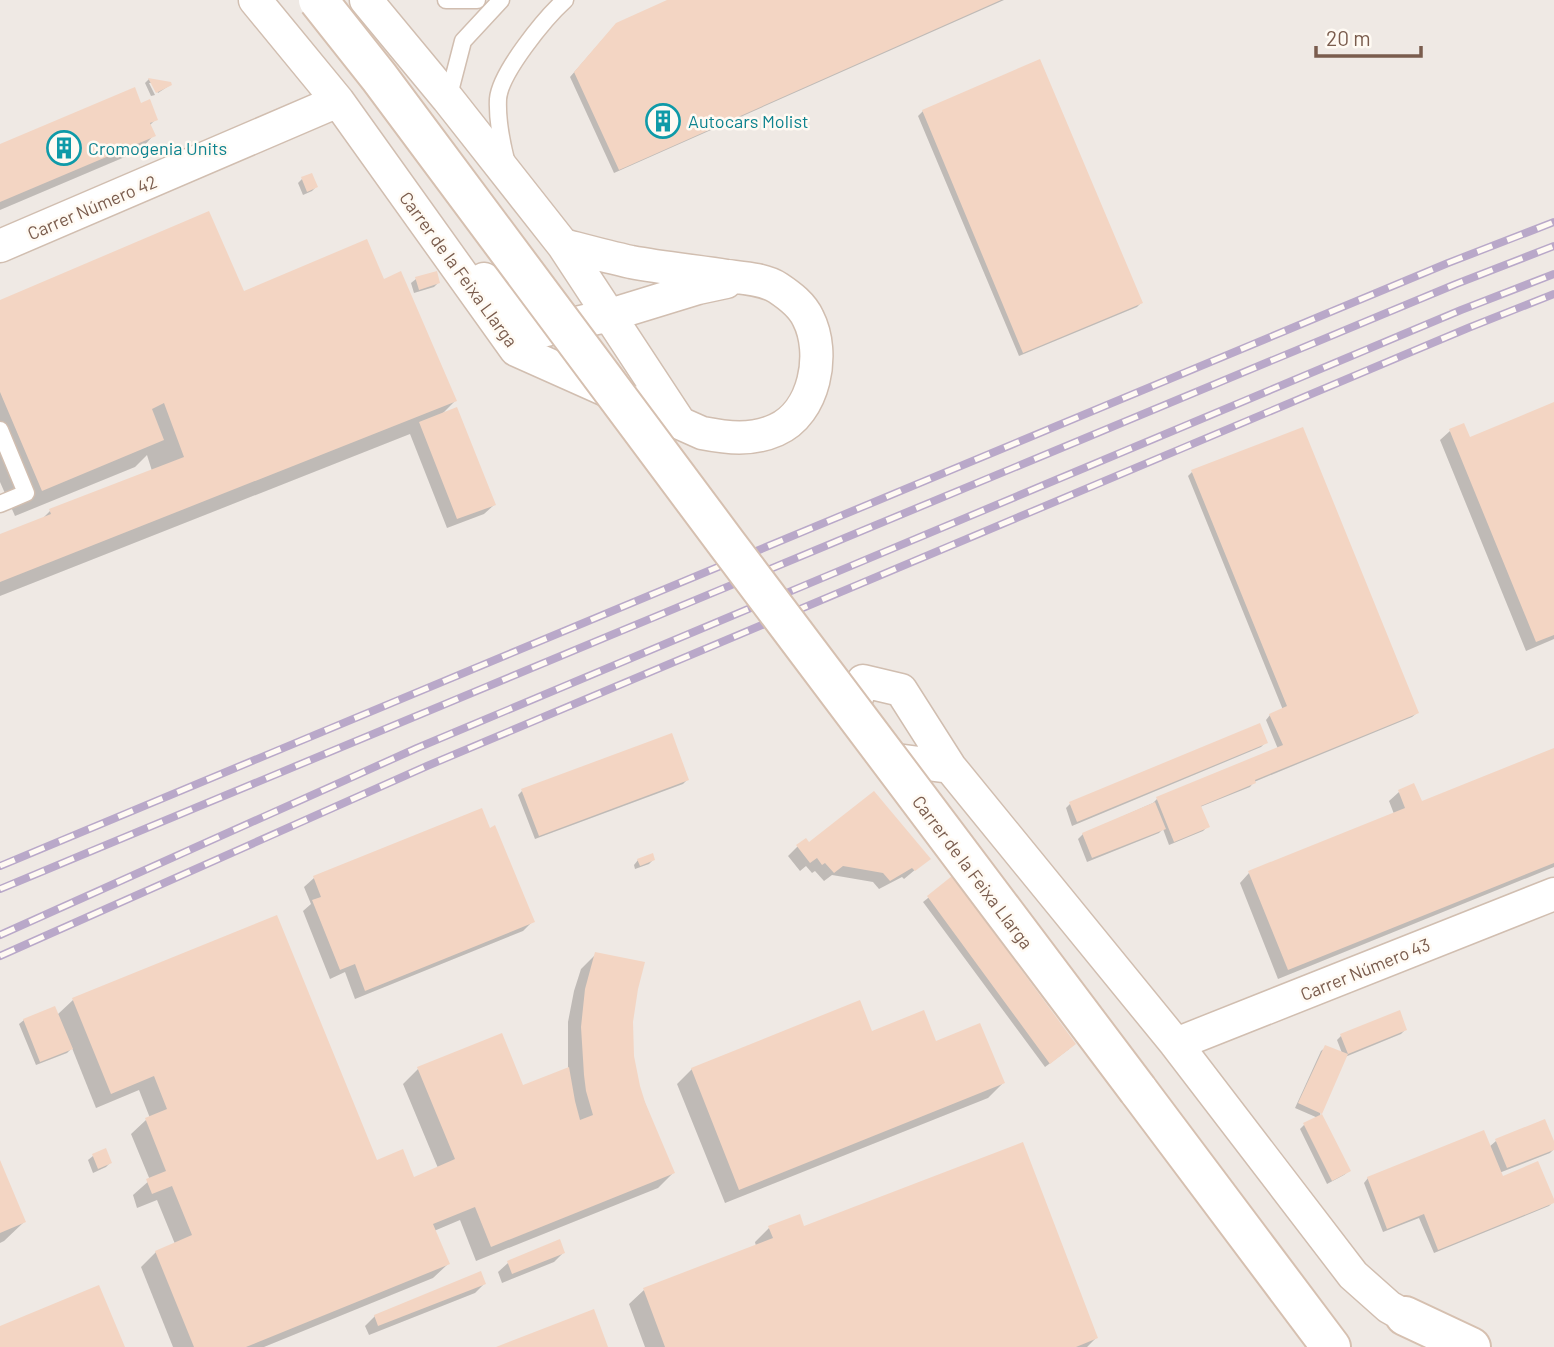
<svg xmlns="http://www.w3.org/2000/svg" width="1554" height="1347" font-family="Barlow,sans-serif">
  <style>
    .industrial { fill: #efe9e4 }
    .shadow { fill: #0003 }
    .building { fill: #f3d5c3 }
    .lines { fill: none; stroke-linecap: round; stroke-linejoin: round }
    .lane-casing { stroke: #d1beb0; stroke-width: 19 }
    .street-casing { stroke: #d1beb0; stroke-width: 35 }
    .secondary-casing { stroke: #d6c0b0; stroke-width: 42 }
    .lane { stroke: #fff; stroke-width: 16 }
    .street { stroke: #fff; stroke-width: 32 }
    .secondary { stroke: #fff; stroke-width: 38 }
    .rail-casing { stroke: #b9a8c9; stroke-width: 8 }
    .rail { stroke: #fffaf3; stroke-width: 5; stroke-dasharray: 16; stroke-linecap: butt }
    .secondary-bridge-casing { stroke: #d6c0b0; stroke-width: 42; stroke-linecap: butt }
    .secondary-bridge { stroke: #fff; stroke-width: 38 }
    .labels { text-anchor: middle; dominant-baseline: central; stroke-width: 5; stroke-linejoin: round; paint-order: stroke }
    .culture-label { font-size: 18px; fill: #0d838f; stroke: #fffaf3; text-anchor: start }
    .street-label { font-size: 18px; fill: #7a5c4d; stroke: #fffaf3 }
  </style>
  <rect width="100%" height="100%" fill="#fdf6ec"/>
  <path class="industrial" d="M0 0H1554V1347H0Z"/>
  <path class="shadow" d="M672 0H1004L614 173 570 77 611 30Z
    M149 79 170 85 158 93 153 83H149L155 95 151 96 145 83Z
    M140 105 156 119 149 126 153 136 139 151 0 210V145Z
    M923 111 1141 303 1137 307 1019 356 918 116Z
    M302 179 316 187 312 191 303 195 298 183Z
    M416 279 438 283 434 287 414 293 411 283Z
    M383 281 455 401 440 416 494 505 484 514 447 528 410 434 0 596V536L41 520 50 511 152 471 147 455 135 467 15 516 0 482V302L243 293Z
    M1554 404V639L1526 651 1440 440 1450 431 1469 439Z
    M1192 472 1417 713 1412 717 1254 782 1250 787 1200 807 1208 826 1203 831 1169 845 1163 829 1159 833 1087 862 1078 839 1083 834 1153 803 1157 799 1278 749 1266 720 1270 715 1283 710 1188 476Z
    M1266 742 1261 747 1072 826 1066 808 1070 804Z
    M1554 750V867L1278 979 1240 883 1249 873 1394 814 1389 801 1399 792 1421 804Z
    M687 780 683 784 535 839 518 795 522 791Z
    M809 844 928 859 904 879 902 877 879 889 873 882 832 875 824 881 815 871 812 873 806 866 800 871 788 856 798 846Z
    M638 860H653L649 864 635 869 634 865Z
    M314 878 533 921 523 931 355 999 345 972 330 979 303 911 311 904 304 887Z
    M952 879 1069 1049 1045 1067 923 902Z
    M276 918 376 1162 413 1179 438 1168 403 1084 418 1069 522 1087 568 1069V1022L574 991 581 969 596 954 631 1022 632 1057 638 1086 673 1173 658 1188 476 1261 460 1220 434 1231 448 1264 433 1278 264 1347H173L141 1267 156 1252 175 1244 157 1200 137 1208 133 1195 150 1180 131 1134 146 1120 150 1118 139 1090 96 1108 72 1048 67 1053 36 1065 19 1024 24 1020 57 1015 73 1000Z
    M1405 1030 1401 1034 1345 1057 1320 1114 1349 1171 1344 1175 1327 1184 1300 1129 1304 1125 1318 1118 1295 1108 1321 1051 1326 1047 1342 1053 1337 1040 1341 1036Z
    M871 1033 935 1043 1003 1083 988 1098 725 1203 677 1084 692 1069Z
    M1496 1141 1554 1146V1149L1550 1153 1499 1173 1502 1178 1553 1202 1549 1206 1434 1253 1419 1218 1383 1232 1364 1183 1368 1178 1489 1147Z
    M106 1151 110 1163 106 1167 93 1173 88 1160 93 1156Z
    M0 1164 24 1222 4 1241 0 1243Z
    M769 1228H803L1096 1338 1087 1347H645L629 1304 644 1290 756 1246 755 1242Z
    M563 1253 554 1262 502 1283 498 1272 508 1263Z
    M484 1284 475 1293 369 1335 365 1326 375 1316Z"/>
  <path class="building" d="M667 0H1001L619 170 574 72 616 23Z
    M1040 59 1143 303 1023 353 922 110Z
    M148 78 171 82 172 85 156 93Z
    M135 87 141 103 150 99 158 120 150 123 156 136 0 202V144Z
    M312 173 318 187 307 192 301 177Z
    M209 211 244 291 367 239 384 279 401 271 457 401 0 582V534L51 514 49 509 184 457 164 403 152 409 164 440 42 491 0 392V300Z
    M437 271 440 283 419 290 415 277Z
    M1554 402V635L1536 642 1449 429 1464 423 1470 437Z
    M457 407 496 505 457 519 419 422Z
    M1303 427 1419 713 1255 780 1256 783 1201 806 1210 827 1174 842 1156 797 1283 745 1269 714 1287 706 1191 470Z
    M1260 723 1268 743 1077 822 1069 802Z
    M672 733 689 780 539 836 521 789Z
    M1554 748V863L1288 970 1248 871 1405 808 1398 790 1414 783 1422 801Z
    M874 791 931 859 915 871 912 868 890 881 883 873 843 866 834 873 825 863 822 865 817 858 810 863 796 845 806 838 809 842Z
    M1155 802 1166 829 1092 858 1082 833Z
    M482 808 490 828 495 825 535 922 365 991 355 964 340 970 312 900 321 897 313 876Z
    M653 853 655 860 640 866 637 859Z
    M952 876 1076 1044 1050 1064 927 896Z
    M277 915 377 1160 403 1149 414 1177 455 1159 417 1067 502 1033 523 1085 569 1067 575 1101 580 1120 593 1115 586 1091 584 1075 581 1027 585 989 595 952 645 962 638 989 633 1022 634 1056 640 1086 645 1102 675 1173 491 1247 475 1207 433 1224 450 1264 246 1347H194L155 1251 192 1235 172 1186 152 1194 146 1179 166 1171 145 1118 167 1109 154 1076 111 1094 72 998Z
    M860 1000 872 1031 924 1010 936 1041 980 1023 1005 1083 739 1190 691 1068Z
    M55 1006 73 1049 40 1062 23 1019Z
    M1400 1010 1407 1030 1348 1054 1322 1114 1298 1103 1325 1045 1348 1054 1340 1034Z
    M1322 1114 1351 1171 1332 1181 1303 1123Z
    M1545 1119 1554 1141V1150L1507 1168 1495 1139Z
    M1484 1130 1503 1176 1538 1161 1554 1199V1203L1438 1250 1424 1214 1387 1229 1367 1177Z
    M1023 1142 1098 1338 1076 1347H665L643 1288 773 1238 768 1226 800 1214 804 1226Z
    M106 1148 112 1163 98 1169 92 1154Z
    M0 1160 26 1222 0 1233Z
    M560 1239 565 1253 512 1274 507 1261Z
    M481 1271 486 1284 378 1326 374 1315Z
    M99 1285 125 1347H0V1326Z
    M594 1309 608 1347H496Z"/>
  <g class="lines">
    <g class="lane-casing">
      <path id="lane" d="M446 0H477
        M448 99 463 41 501 0
        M506 160C501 140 497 120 498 99 500 73 545 18 565 0
        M0 430 26 493 0 504"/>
    </g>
    <g class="street-casing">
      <path id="street" d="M255 0 338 101 516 350 702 433C728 438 751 441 776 430 815 413 826 353 808 318 802 305 790 296 778 288 764 279 743 278 727 276 695 271 663 268 631 262 608 257 586 251 563 245
        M366 0 448 99 563 245 680 423
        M0 246 338 101
        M484 279 493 289 538 332 610 315 698 288 726 282
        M950 767 889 759 852 711 863 681 901 690 950 767 1176 1044 1353 1275 1389 1307 1405 1316
        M1176 1044 1554 894"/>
    </g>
    <g class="secondary-casing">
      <path id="secondary" d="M1138 1090 1331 1347
        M1405 1316 1471 1347"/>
    </g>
    <use href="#lane" class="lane"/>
    <use href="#street" class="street"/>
    <use href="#secondary" class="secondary"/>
    <g class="rail-casing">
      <path id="rail" d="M0 866 1448 263 1554 222
        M0 889 1456 284 1554 246
        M0 935 417 748 1461 310 1554 274
        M0 956 427 766 1468 328 1554 294"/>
    </g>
    <use href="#rail" class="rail"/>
    <g class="secondary-bridge-casing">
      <path id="secondary-bridge" d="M318 0 379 77 727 544 1138 1090"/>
    </g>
    <use href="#secondary-bridge" class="secondary-bridge"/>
  </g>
  <defs>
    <g id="building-ring" transform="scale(1.75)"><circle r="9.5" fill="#fffaf3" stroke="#0f9aa8" stroke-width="1.5"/><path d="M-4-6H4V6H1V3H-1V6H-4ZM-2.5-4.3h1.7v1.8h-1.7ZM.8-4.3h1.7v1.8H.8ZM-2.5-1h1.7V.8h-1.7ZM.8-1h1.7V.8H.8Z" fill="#0f9aa8"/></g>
  </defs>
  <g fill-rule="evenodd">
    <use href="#building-ring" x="663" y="121"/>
    <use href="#building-ring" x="64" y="148"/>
  </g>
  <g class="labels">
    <g class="culture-label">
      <text x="688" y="121">Autocars Molist</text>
      <text x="88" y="148">Cromogenia Units</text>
    </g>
    <g class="street-label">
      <text transform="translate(92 207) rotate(-23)">Carrer Número 42</text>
      <text transform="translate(459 269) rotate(54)">Carrer de la Feixa Llarga</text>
      <text transform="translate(973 872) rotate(53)">Carrer de la Feixa Llarga</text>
      <text transform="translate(1365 969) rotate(-22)">Carrer Número 43</text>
    </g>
  </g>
  <path d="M1316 46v10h105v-10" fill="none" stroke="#7a5c4d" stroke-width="3.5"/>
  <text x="1326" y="46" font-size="21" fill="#7a5c4d" stroke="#fffaf3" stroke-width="5" paint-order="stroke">20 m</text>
</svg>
